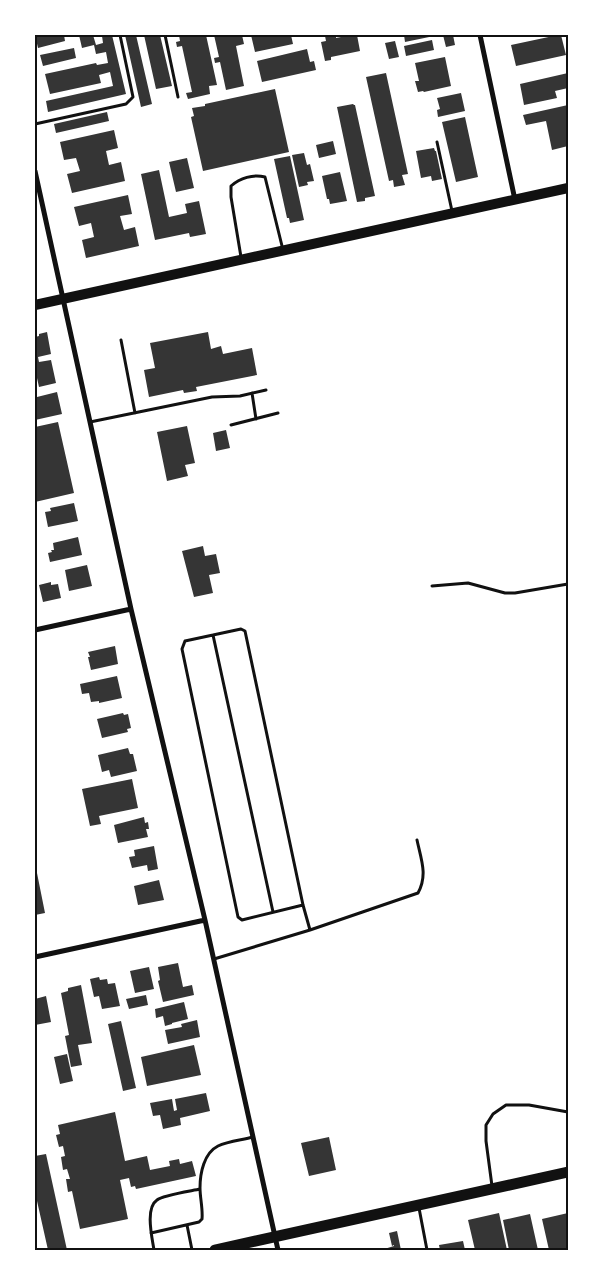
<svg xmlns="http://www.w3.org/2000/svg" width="603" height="1285" font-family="'Roboto Condensed',sans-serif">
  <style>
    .building { fill: #353535 }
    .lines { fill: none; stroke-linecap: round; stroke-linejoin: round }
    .service { stroke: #111; stroke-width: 3 }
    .minor { stroke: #111; stroke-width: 5 }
    .secondary { stroke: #111; stroke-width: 10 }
    .primary { stroke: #111; stroke-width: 11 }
    .neatline { fill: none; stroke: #111; stroke-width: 2 }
  </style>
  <rect width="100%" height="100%" fill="#fff"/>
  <path class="building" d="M35 35H64L65 41 38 48Z
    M79 35H93L96 45 103 43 102 36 112 35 126 94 48 112 46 101 113 86 110 72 99 75 101 83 50 94 45 74 96 63 97 65 108 63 106 52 96 54 94 45 82 48Z
    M125 35H136L152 104 141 107Z
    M144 35H160L172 86 156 89Z
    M179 35H206L217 85 209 86 210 94 188 99 186 93 192 92 182 46 177 47 176 42 180 41Z
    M214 35H242L244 44 236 46 244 86 226 90 220 62 215 63 214 58 219 57Z
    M251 35H291L293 44 255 52Z
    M330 35H336V38L351 35H357L360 51 331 57V60L325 61 321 42 326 41 325 36Z
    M404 35H434V36L405 42Z
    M443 35H453L455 45 446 47Z
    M558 35H561L566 55 516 66 511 45Z
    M432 40 434 50 406 56 404 46Z
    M395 41 399 57 389 59 385 43Z
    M74 48 76 58 43 66 40 55Z
    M307 49 310 62 314 61 316 70 262 82 257 61Z
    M445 57 451 86 424 92 423 91 418 92 415 81H419L415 63Z
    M386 73 408 174 402 175 405 185 394 187 393 180 389 181 366 77Z
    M568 73V88L555 91 557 98 524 105 520 84Z
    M275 89 289 152 203 171 191 117 194 116 192 108 205 106V104Z
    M461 93 465 111 438 117 437 110 440 109 437 98Z
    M353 104 354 105H355L375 196 365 198V201L357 202 337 107Z
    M568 105V146L552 150 546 121 526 125 523 115Z
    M107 112 109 121 56 133 54 124Z
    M465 117 478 177 456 182 442 122Z
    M114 130 118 148 106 151 109 165 121 162 125 181 72 193 67 174 80 171 76 158 64 160 60 142Z
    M333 141 336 154 319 158 316 145Z
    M434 148 435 151H436L442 179 432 181 431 176 421 178 416 151Z
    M304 153 307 165 310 164 314 181 307 182 308 185 299 187 292 155Z
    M290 156 304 220 290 223 289 218H287L274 159Z
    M187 158 194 188 176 192 169 162Z
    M159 170 169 217 187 213 185 204 199 201 206 234 190 237 189 233 155 240 141 174Z
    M340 172 347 201 330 204 329 199H327L322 176Z
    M128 195 132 214 120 216 124 230 135 227 139 246 86 258 82 240 94 237 91 223 79 226 74 207Z
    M47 332 51 354 38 357 39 362 51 360 56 383 39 387 35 369V337L39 336V334Z
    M208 332 211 349 221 346 223 354 252 348 257 375 196 387 197 391 184 393 183 390 149 397 144 370 155 368 150 343Z
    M57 392 62 414 35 420V394L37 397Z
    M58 422 74 493 35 502V427Z
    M187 426 195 463 185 465 188 476 167 481 157 432Z
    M226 430 230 448 216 451 213 433Z
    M74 503 78 521 48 527 45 512 51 511 50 508Z
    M78 537 82 555 50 562 48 553 52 552 51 550H54L53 543Z
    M203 546 205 556 216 554 220 573 209 575 213 593 194 597 182 551Z
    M87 565 92 586 69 591 65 570Z
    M51 582V585L58 584 61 598 43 602 39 585Z
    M115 646 118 664 91 670 88 657H90L88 652Z
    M117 676 122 698 99 703V701L91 702 89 693 82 694 80 684Z
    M123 713 124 715 128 714 131 728 127 729 128 732 102 738 97 719Z
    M128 748 130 754H133L137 771 111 777 109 770 102 772 98 755Z
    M132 779 138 808 99 816 101 824 90 826 82 789Z
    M144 817 145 823 148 822 149 829H146L148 837 118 843 114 825Z
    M154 846 158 869 148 871 147 865 132 868 129 857 135 856 134 850Z
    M36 868 45 913 35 915V869Z
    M159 880 164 900 138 905 134 886Z
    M178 963 183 987 192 985 194 995 163 1002 158 981 160 980 158 967Z
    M149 967 154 989 135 993 130 971Z
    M99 977 100 980 107 979 108 984 115 983 120 1006 102 1009 99 996 94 997 90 979Z
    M81 985 92 1043 78 1045 82 1065 71 1067 65 1036 69 1035 61 993 68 991V988Z
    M146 995 148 1005 129 1009 126 999Z
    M46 996 51 1022 35 1025V999Z
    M184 1002 188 1019 172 1023V1024L165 1026 163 1016 156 1018 155 1009Z
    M197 1020 200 1037 168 1044 165 1030 182 1027 181 1024Z
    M121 1021 136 1088 123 1091 108 1024Z
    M194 1045 201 1075 147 1086 141 1057Z
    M67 1054 73 1081 60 1084 54 1057Z
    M206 1093 210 1111 180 1118 181 1125 163 1129 160 1115 153 1116 150 1103 172 1099 174 1111 177 1110 175 1099Z
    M115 1112 125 1161 147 1156 150 1170 170 1166 169 1161 179 1159 180 1164 192 1161 196 1176 136 1189 135 1186 131 1187 129 1178 120 1180 128 1219 80 1229 72 1191 68 1192 66 1179H70L67 1169 63 1170 61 1157 65 1156 63 1146 59 1147 56 1135 60 1134 58 1125Z
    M329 1137 336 1170 309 1176 301 1143Z
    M46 1154 67 1250H48L35 1192V1156Z
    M499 1213 507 1250H475L468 1220Z
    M568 1213V1250H549L542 1219Z
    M530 1214 538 1250H509L503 1220Z
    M397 1231 401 1250H381L394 1246V1245L392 1246 389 1233Z
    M463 1241 465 1250H440L439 1245Z"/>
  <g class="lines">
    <path class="service" d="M165 35 178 97
      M35 124 126 104 133 97 120 35
      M437 142 452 211
      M241 257 231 197V186C240 178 253 174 265 177L283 250
      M121 340 135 413
      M252 393 256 419
      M90 422 212 397 240 396 266 390
      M231 425 278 413
      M432 586 468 583 505 593H515L568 584
      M213 635 273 912
      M303 905 242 920 238 917 182 649 185 641 241 629 245 631 303 905 310 930
      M214 959 310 930 418 893C428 875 421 859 417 840
      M492 1186 486 1141V1125L493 1114 506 1105H529L568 1112
      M419 1208 427 1250
      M187 1225 192 1250
      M151 1233 199 1222 202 1219C203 1209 200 1198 200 1188 200 1173 204 1153 218 1146 228 1141 242 1140 253 1137
      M154 1250C152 1237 145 1208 157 1200 163 1195 191 1191 200 1189"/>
    <path class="minor" d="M480 35 515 200
      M35 171 131 609 205 920 278 1250
      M35 630 131 609
      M35 957 205 920"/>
    <path class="secondary" d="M35 305 568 188"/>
    <path class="primary" d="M215 1250 568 1172"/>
  </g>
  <rect width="603" height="1285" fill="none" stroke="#ffffff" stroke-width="72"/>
  <rect x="36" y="36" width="531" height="1213" class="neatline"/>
</svg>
